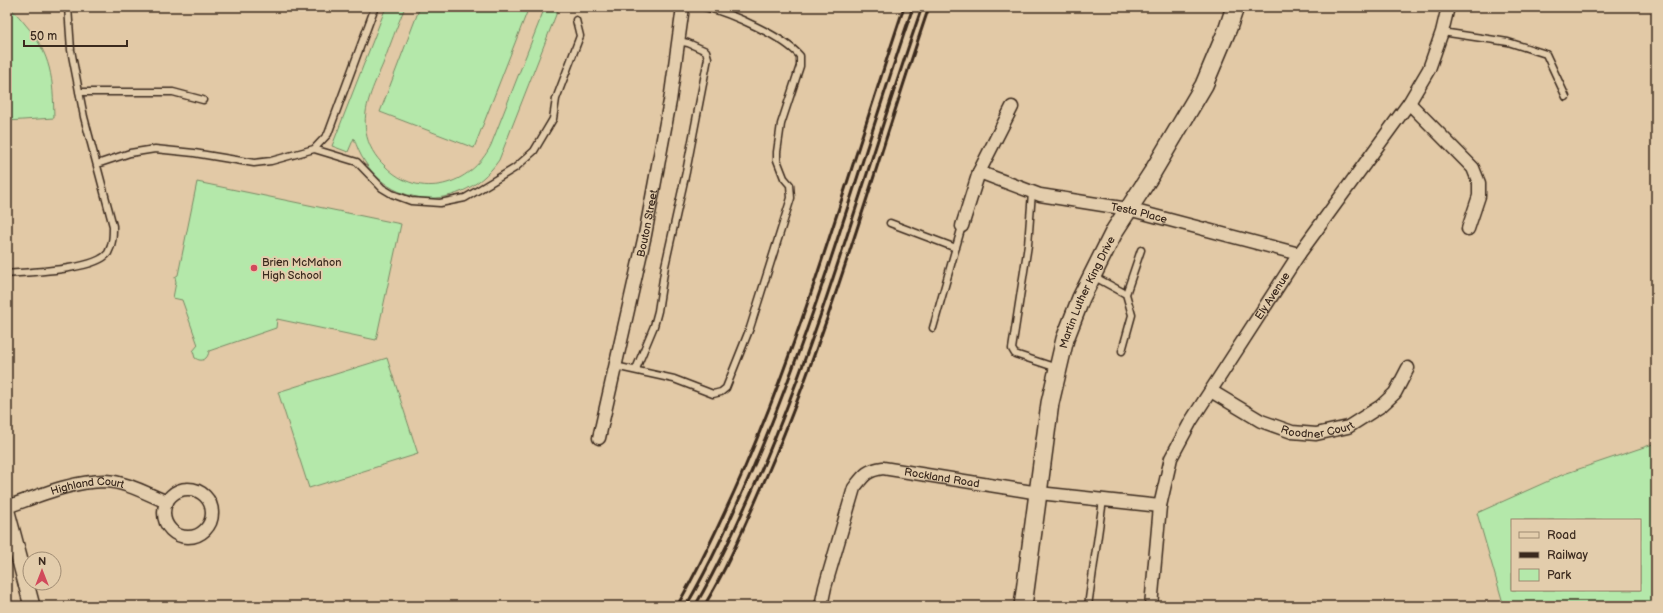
<svg xmlns="http://www.w3.org/2000/svg" width="1663" height="613" font-family="'Balsamiq Sans',sans-serif">
  <style>
    .green { fill: #b4e8aa; stroke: #788964; fill-rule: evenodd }
    .lines { fill: none; stroke-linecap: round; stroke-linejoin: round }
    .service-casing { stroke: #3b2a1e; stroke-width: 9 }
    .minor-casing { stroke: #3b2a1e; stroke-width: 15 }
    .tertiary-casing { stroke: #3b2a1e; stroke-width: 18 }
    .secondary-casing { stroke: #3b2a1e; stroke-width: 20 }
    .service { stroke: #e3cdac; stroke-width: 6 }
    .minor { stroke: #e3cdac; stroke-width: 12 }
    .tertiary { stroke: #e3cdac; stroke-width: 15 }
    .secondary { stroke: #e3cdac; stroke-width: 17 }
    .rail { stroke: #3b2a1e; stroke-width: 3 }
    .poi-dot { fill: #d1495b; stroke: #e3cdac; stroke-width: 1.5 }
    .labels { text-anchor: middle; dominant-baseline: central; stroke-width: 4; stroke-linejoin: round; paint-order: stroke }
    .street-label { font-size: 11px; fill: #3b2a1e; stroke: #e3cdac }
    .poi-label { font-size: 11px; fill: #3b2a1e; stroke: #e3cdac; text-anchor: start }
  </style>
  <rect width="100%" height="100%" fill="#e2c9a6"/>
  <filter id="ink" filterUnits="userSpaceOnUse"><feTurbulence type="fractalNoise" baseFrequency=".025" numOctaves="2"/><feDisplacementMap in="SourceGraphic" scale="8" xChannelSelector="R" yChannelSelector="G"/><feConvolveMatrix kernelMatrix="1 2 1 2 8 2 1 2 1" color-interpolation-filters="sRGB"/></filter>
  <g filter="url(#ink)">
    <path class="green" d="M7 7C14 10 20 18 25 24 52 55 53 79 54 118L7 121Z
      M386 7H405C397 26 390 45 383 64 374 85 362 108 366 132 368 145 375 157 385 166 419 201 471 186 491 145L545 7H559L499 160C458 219 375 208 354 138L348 152 332 146Z
      M420 7H529L474 148 380 112Z
      M197 182 401 224 376 340 277 319 276 328 209 351C208 359 202 363 195 358L193 351 198 345 182 300 173 298 176 282 175 277 178 275Z
      M387 358 418 454 309 488 278 392Z
      M1656 443V606H1507L1503 603 1477 513 1564 474ZM1512 520H1640V590H1512Z"/>
    <g class="lines">
      <g class="service-casing">
        <path id="service" d="M1442 32 1508 42 1546 54 1566 97
          M79 92H173L203 100
          M314 149 357 162 382 188 392 194 411 201 440 203 465 198 515 168 534 151 553 119 556 99 580 36 576 20
          M97 164 130 153 155 149 194 153 254 163 271 161 314 149 328 134 375 7
          M1032 192 1028 245 1012 349 1015 354 1057 368
          M890 223 956 248
          M7 274C29 272 96 270 108 253 113 244 113 235 113 226L84 117 71 50 68 7
          M1093 276 1126 294 1132 315 1122 351
          M1126 294 1141 250
          M933 328 962 226
          M615 366 674 379 713 394 721 392 726 388 750 328 791 198 790 185 784 178 777 160V152L781 124 800 66V56C784 37 731 13 705 7
          M636 369 654 326 658 311 665 266 686 172 708 58 706 51 688 43 678 41
          M1088 606 1103 500"/>
      </g>
      <g class="minor-casing">
        <g id="minor">
          <path d="M1409 103 1473 168 1479 183V196L1468 229"/>
          <path id="s1" d="M979 172 1040 195 1128 209 1299 254"/>
          <path d="M962 226 979 172 1012 107"/>
          <path id="s2" d="M1211 391 1261 421 1292 432 1316 434 1348 427 1381 406 1395 393 1408 368"/>
          <path id="s3" d="M599 438 645 235 670 101 683 7"/>
          <circle cx="188" cy="513" r="24"/>
          <path id="s4" d="M7 507C38 496 72 481 105 481 127 482 147 494 167 502"/>
          <path id="s5" d="M821 606 825 587 854 488C864 475 867 470 883 468L1039 493 1160 506"/>
          <path id="s6" d="M1151 606 1160 506 1171 458 1191 421 1299 254 1409 103 1429 69 1442 32 1448 7"/>
        </g>
      </g>
      <g class="tertiary-casing">
        <path id="tertiary" d="M7 512 32 606"/>
      </g>
      <g class="secondary-casing">
        <g id="secondary">
          <path id="s7" d="M1023 606 1050 403 1065 339 1081 298 1115 230 1152 173 1204 85 1228 28 1235 7"/>
        </g>
      </g>
      <use href="#service" class="service"/>
      <use href="#minor" class="minor"/>
      <use href="#tertiary" class="tertiary"/>
      <use href="#secondary" class="secondary"/>
      <path class="rail" d="M677 606C703 561 724 515 745 467 809 318 852 161 904 7
        M686 606C712 562 732 516 752 470 817 320 860 162 913 7
        M695 606C720 563 740 518 760 473 825 322 868 162 922 7
        M704 606C729 565 747 520 767 475 832 324 876 163 929 7"/>
    </g>
  </g>
  <circle class="poi-dot" cx="254" cy="268" r="4"/>
  <g class="labels">
    <g class="street-label">
      <text stroke="none"><textPath href="#s1" startOffset="166">Testa Place</textPath></text>
      <text stroke="none"><textPath href="#s3" startOffset="220">Bouton Street</textPath></text>
      <text stroke="none"><textPath href="#s7" startOffset="322">Martin Luther King Drive</textPath></text>
      <text stroke="none"><textPath href="#s6" startOffset="341">Ely Avenue</textPath></text>
      <text stroke="none"><textPath href="#s2" startOffset="117">Roodner Court</textPath></text>
      <text stroke="none"><textPath href="#s5" startOffset="219">Rockland Road</textPath></text>
      <text stroke="none"><textPath href="#s4" startOffset="84">Highland Court</textPath></text>
    </g>
    <g class="poi-label">
      <text x="262" y="262">Brien McMahon<tspan x="262" dy="13">High School</tspan></text>
    </g>
  </g>
  <rect width="1663" height="613" fill="none" stroke="#e3cdac" stroke-width="24"/>
  <rect x="12" y="12" width="1639" height="589" fill="none" stroke="#3b2a1e" stroke-width="1.5" filter="url(#ink)"/>
  <rect x="1511" y="519" width="130" height="72" fill="#e3cdac" stroke="#a08c73"/>
  <rect x="1519" y="532" width="20" height="6" fill="#e3cdac" stroke="#a08c73"/>
  <text x="1547" y="539" font-size="12" fill="#3b2a1e">Road</text>
  <rect x="1519" y="552" width="20" height="6" fill="#3b2a1e" stroke="#a08c73"/>
  <text x="1547" y="559" font-size="12" fill="#3b2a1e">Railway</text>
  <rect x="1519" y="569" width="20" height="12" fill="#b4e8aa" stroke="#a08c73"/>
  <text x="1547" y="579" font-size="12" fill="#3b2a1e">Park</text>
  <g transform="translate(42 571)"><circle r="19" fill="#e3cdac" stroke="#a08c73"/>
  <path d="M0-3L7 15L0 10L-7 15Z" fill="#d1495b"/>
  <text y="-6" font-size="11" font-weight="bold" text-anchor="middle" fill="#3b2a1e">N</text>
  </g>
  <path d="M24 40v6h103v-6" fill="none" stroke="#3b2a1e" stroke-width="2"/>
  <text x="30" y="40" font-size="12" fill="#3b2a1e" stroke="#e3cdac" stroke-width="3" paint-order="stroke">50 m</text>
</svg>
